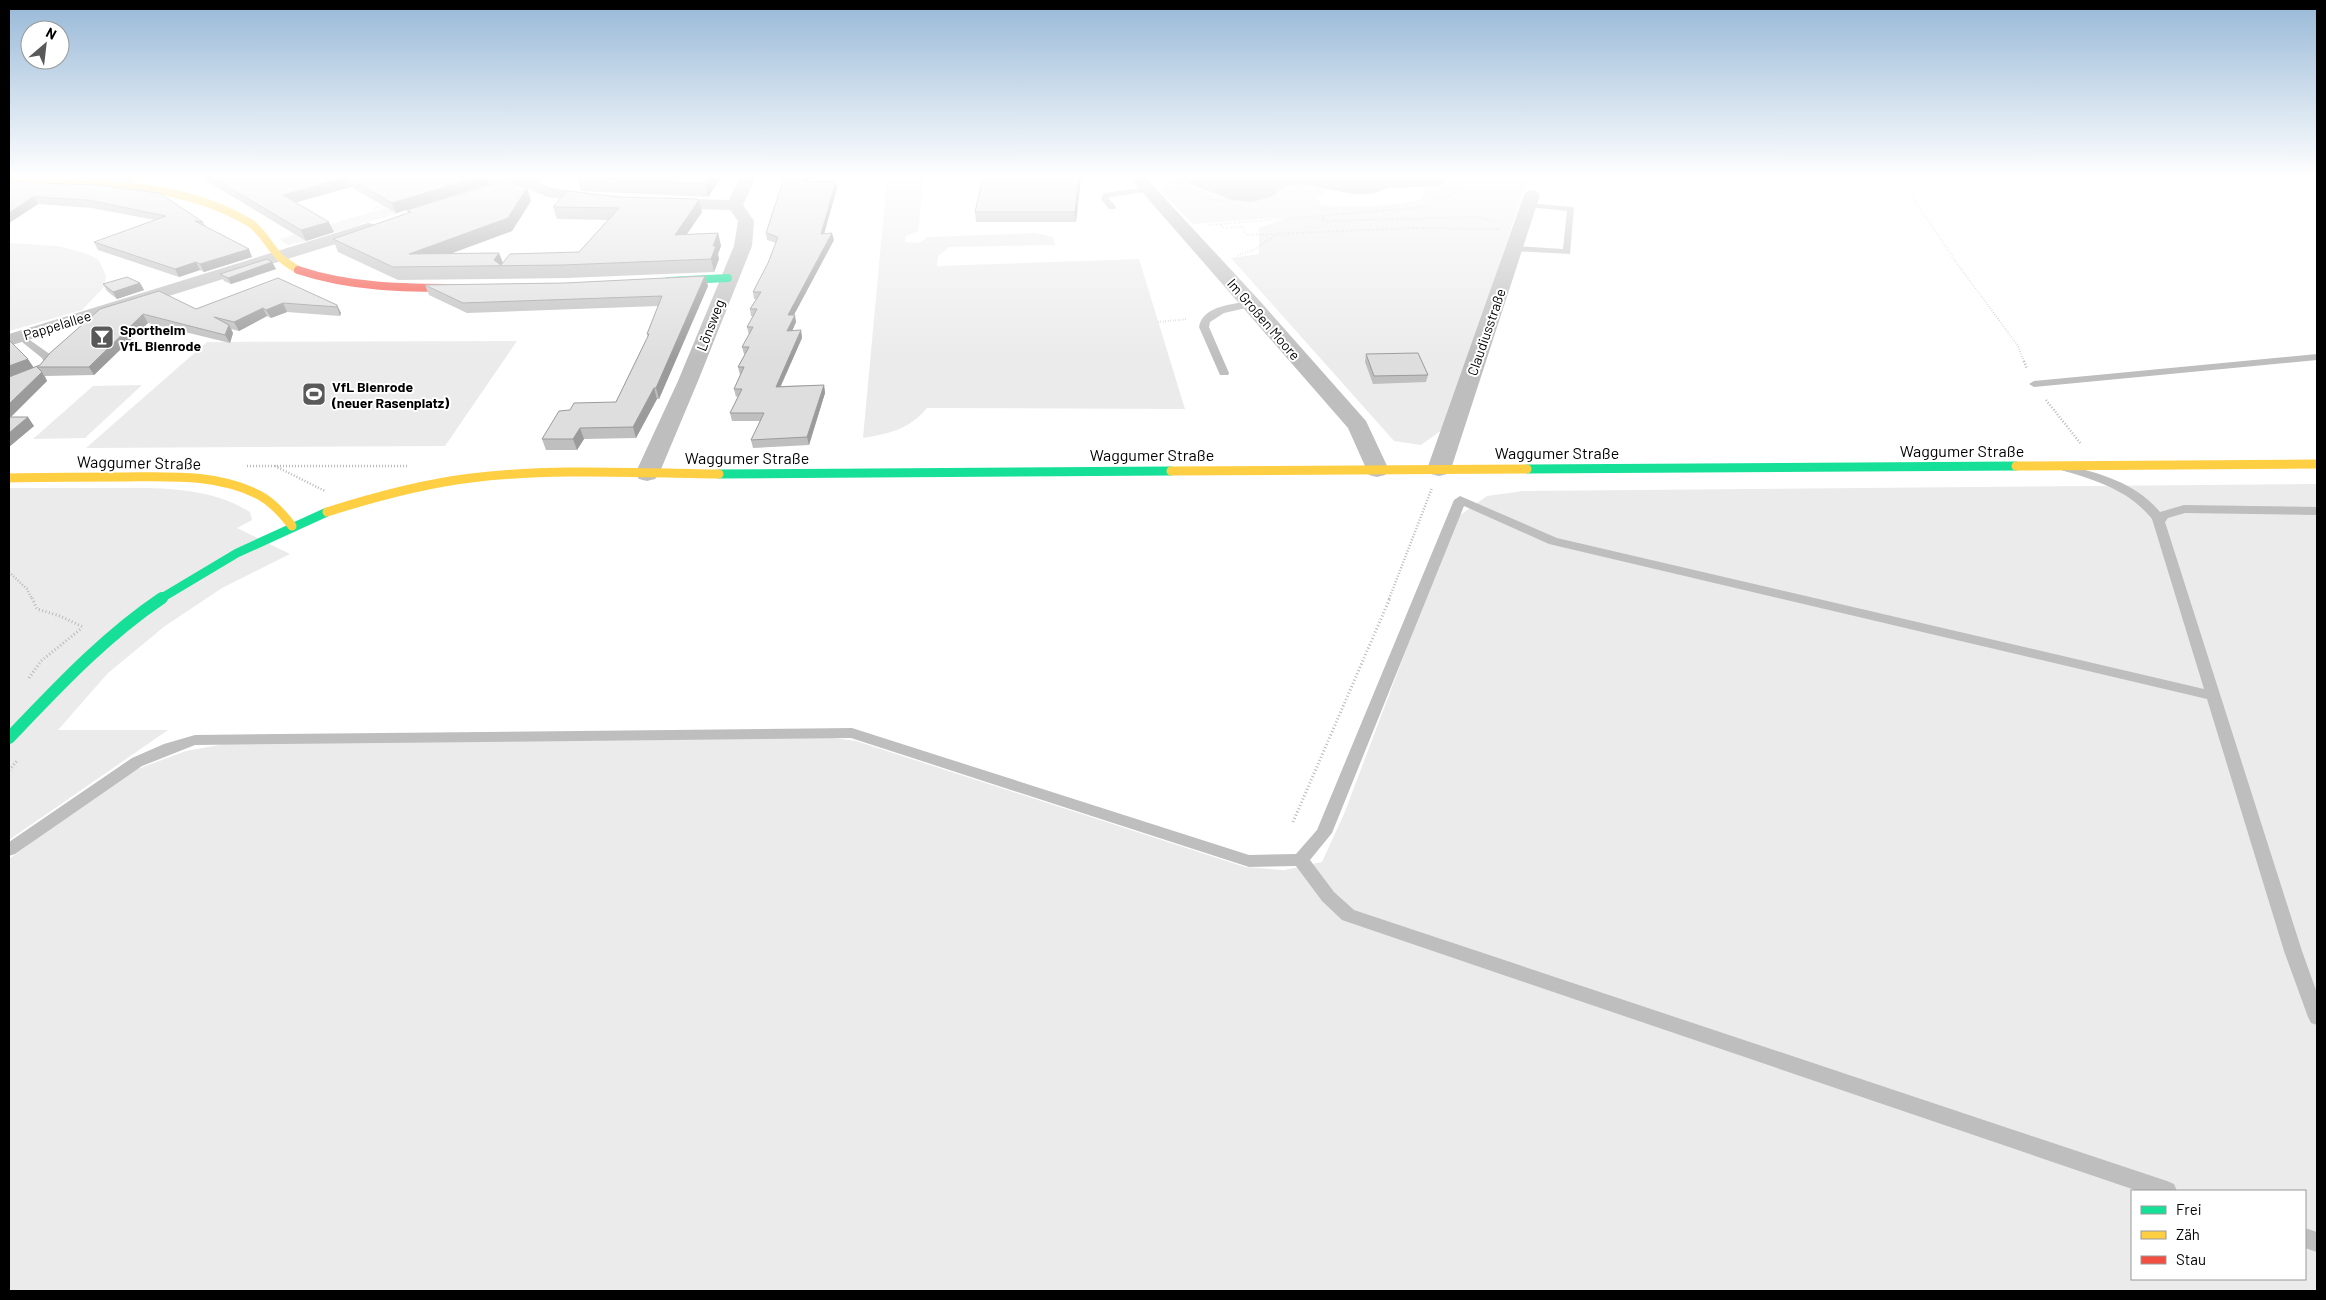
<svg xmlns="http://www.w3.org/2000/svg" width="2326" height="1300" font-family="Barlow,sans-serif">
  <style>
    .green { fill: #ebebeb; fill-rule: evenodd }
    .water { fill: #bdbdbd }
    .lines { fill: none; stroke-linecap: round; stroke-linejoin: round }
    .path-far2 { stroke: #b9b9b9; stroke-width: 2; stroke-dasharray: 0.5 2; stroke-linecap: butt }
    .path-far1 { stroke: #b9b9b9; stroke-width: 2.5; stroke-dasharray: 1 2; stroke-linecap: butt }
    .path { stroke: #b9b9b9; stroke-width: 3; stroke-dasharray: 1 2.5; stroke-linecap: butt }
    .lane { fill: #bebebe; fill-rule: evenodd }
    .street { fill: #bebebe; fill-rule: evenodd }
    .fast-far2 { stroke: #16e098; stroke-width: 8 }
    .fast-far1 { stroke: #16e098; stroke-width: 9 }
    .fast { stroke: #16e098; stroke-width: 12 }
    .slow-far1 { stroke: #ffcf43; stroke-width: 8 }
    .slow { stroke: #ffcf43; stroke-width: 9 }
    .jam { stroke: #f24e42; stroke-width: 8 }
    .wall { fill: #bfbfbf }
    .shaded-wall { fill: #9b9b9b }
    .building { fill: #dedede; stroke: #9b9b9b }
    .labels { text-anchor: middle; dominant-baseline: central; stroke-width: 4; stroke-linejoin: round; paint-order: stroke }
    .far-street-label { font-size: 14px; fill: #000; stroke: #fff }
    .far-poi-label { font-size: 14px; font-weight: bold; fill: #000; stroke: #fff; text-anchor: start }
    .street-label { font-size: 16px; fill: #000; stroke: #fff }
  </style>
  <rect width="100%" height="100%" fill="#fff"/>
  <path class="green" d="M490 177H502L507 180 307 241 288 245 280 239Z
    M1158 177H1180L1181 182C1203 189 1229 204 1252 201 1271 199 1270 194 1284 187 1296 181 1314 185 1326 190L1318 199 1322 205C1356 208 1389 207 1422 199L1425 186H1440L1450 177H1528L1446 427 1421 445 1394 441 1231 258 1259 254V228L1290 217 1193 224 1160 190 1165 184Z
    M887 178H924L918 231 906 236 905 242 919 243 928 237 1035 233 1053 237 1055 245 949 247 938 256 937 266 1139 259 1185 409 927 408C910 429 888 434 863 438Z
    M9 243 58 246 85 253 99 260 106 276 104 287 82 310 9 331Z
    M517 341 445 446 86 448 207 342Z
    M142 385 85 438 33 439 93 386Z
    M2317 484V1291H9V859L127 773 186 751 230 743 819 736 856 741 1245 867 1284 870 1322 862 1344 814 1456 518 1487 496 1523 491ZM2132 1191H2305V1279H2132Z
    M9 488C41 488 73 488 105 488 154 488 207 485 250 512L252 520 237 528 290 554 222 588 165 626 108 673 58 730H168L9 840Z"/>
  <path class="water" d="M1180 177H1450L1440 186 1389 188 1372 194H1353L1301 184 1285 186 1271 197 1251 202 1232 200 1181 181Z"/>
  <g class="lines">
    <path class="path-far2" d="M1899 177 1956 262 2018 346 2024 362
      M1179 191 1217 201 1232 200
      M374 208 388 205
      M382 213 395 209
      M1324 216 1322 220 1327 221 1476 217 1499 222
      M1221 224 1223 228 1243 227 1247 235 1415 228 1499 229
      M1209 225 1417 208C1439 202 1455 196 1469 177
      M1238 255 1254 250 1276 235
      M1158 322 1187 319"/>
    <path class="path-far1" d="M2024 361 2027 369
      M2046 400 2081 444
      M247 466H409
      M275 466 325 491
      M9 572 27 589 32 599
      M1389 599 1432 488"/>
    <path class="path" d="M32 598 37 609 60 616 83 627
      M29 678 41 661 82 628
      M9 770 17 761
      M1293 822 1390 598"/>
    <path class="lane" d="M1148 187 1152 189 1151 191 1110 197 1109 199 1116 207 1115 209H1109L1101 199 1104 193Z
      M1526 203 1574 207 1570 254 1512 251 1511 249 1515 246 1563 249 1567 211 1529 207 1525 205Z
      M1252 301 1257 304 1255 306 1224 313 1210 322 1209 327 1229 373 1228 375H1220L1199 327C1203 305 1234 304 1252 301Z
      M20 333 51 355 54 363 44 373 9 386V379L36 369 44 362 42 358 17 338 15 336Z
      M2317 354V360L2034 387 2029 384 2034 381Z
      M2065 465C2100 473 2136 483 2160 512L2184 505 2317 507V515L2185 513 2168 518 2165 522 2302 951 2317 993V1025L2311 1023 2308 1017 2284 951 2207 699 1549 544 1464 506 1332 833 1310 860 1334 892 1354 910 2167 1181 2174 1184 2177 1191H2138L1342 920 1322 901 1296 866 1249 867 851 738 195 745 142 766 15 854 9 856V842L132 758 164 744 195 735 852 728 1249 855 1296 854 1317 830 1454 500 1460 496 1557 538 2204 689 2152 519C2129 490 2095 480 2061 470L2059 468 2061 466Z
      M2305 1228 2317 1232V1252L2305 1248Z"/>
    <path class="street" d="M507 177H542L537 181 552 188 599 195 605 197 607 200 605 203 599 205 548 197 521 186 478 199 472 197 470 194 472 191 509 180Z
      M740 177H756L743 205 754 221 752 246 698 381 659 474 655 479 647 481 639 479 635 474 678 381 734 246 738 221 730 210 662 208 656 206 654 203 656 200 662 198 729 200Z
      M1129 177H1145L1259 300 1366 421 1389 470 1385 475 1377 477 1369 475 1348 428Z
      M1532 190 1538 192 1540 195 1451 469 1447 474 1439 476 1431 474 1427 469 1524 195 1526 192Z
      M368 223 374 224 377 228 374 232 9 346V334Z"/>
    <path class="fast-far2" d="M668 281 728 278"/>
    <path class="fast-far1" d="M1527 469 2016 466
      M719 474 1171 471
      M160 599 237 553 327 512"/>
    <path class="fast" d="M9 738C57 688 104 637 162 598"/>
    <path class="slow-far1" d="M9 183C89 183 179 180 250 223 263 232 267 243 277 254 282 261 291 265 298 270"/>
    <path class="slow" d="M2016 466 2317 464
      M1171 471 1527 469
      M9 478C46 477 83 477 120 477 166 477 216 473 259 495 272 502 283 514 292 526
      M327 512C374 497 422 484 471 478 554 468 637 473 719 474"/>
    <path class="jam" d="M298 270C352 288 406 288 462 288"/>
  </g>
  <path class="wall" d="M40 177H132L135 183 72 178Z
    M200 177H487L489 184 396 213 351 187 296 202 334 232 306 241Z
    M577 177H722L708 197 581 191Z
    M809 177 808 182 836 181 837 188 824 234 834 240 794 315 796 322 792 331 801 330 802 338 781 386 824 385 825 393 809 445 753 448 751 440 760 421H732L730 413 738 396 736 397 734 389 740 375 738 367 745 354H744L742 347 749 335 747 327 753 316H751L750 309 756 299H754L753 292 768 263 776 243 767 240 766 233 782 184 780 178Z
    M983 177H1081L1076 222H976L975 212Z
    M9 182 203 222 206 227 252 257 204 272 200 270 179 277 98 250 94 242 155 220 92 208 38 204 9 223Z
    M620 197 699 200 702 212 687 234 718 233 721 246 718 254 719 259 714 272 567 278 398 280 338 252 333 239 408 213 407 210 531 201 512 231 450 254 499 253 503 263 579 252 608 220 557 219 553 207Z
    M272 262 276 269 231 284 224 281 220 274Z
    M705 276 708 286 659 399H657L636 438 584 439 577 450H546L542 439 570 410 616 402 648 337 647 334 658 306 467 313 429 295 425 285 565 283Z
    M278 278 337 305 341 313 340 316 287 312 271 318 267 316 239 331 231 329 233 333 230 343 148 323 94 375 45 376 47 381 10 417 34 426 9 447V340L34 368 40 365 100 309H196Z
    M140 283 144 290 117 299 107 291 103 284Z
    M1366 354 1428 375 1426 382 1373 384 1365 362Z"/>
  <path class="shaded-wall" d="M347 177 351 187 287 205 283 195Z
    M478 177H487L489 184 396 213 392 203Z
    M710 177H722L708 197 705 184Z
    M806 177H809L806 188 804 182Z
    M1079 177H1081L1076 222 1075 212Z
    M836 181 837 188 822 241 821 234Z
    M527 188 531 201 512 231 414 267 409 254Z
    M33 197 38 204 9 223V213Z
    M699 200 702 212 678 247 675 235Z
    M329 222 334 232 306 241 301 230Z
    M718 233 721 246 718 254 719 259 714 272 711 259 713 246Z
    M832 233 834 240 790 322 788 315Z
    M249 249 252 257 204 272 200 264Z
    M499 253 504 266H496L494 260Z
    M196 262 200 270 179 277 175 269Z
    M272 262 276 269 231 284 228 278Z
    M705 276 708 286 659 399 656 388Z
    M140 283 144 290 117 299 113 292Z
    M283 303 287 312 271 318 266 310Z
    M337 305 341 313 340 316 337 307Z
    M263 308 267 316 239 331 234 322Z
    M143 314 148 323 94 375 89 367Z
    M795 315 796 322 789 338 787 331Z
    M229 325 233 333 230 343 225 335Z
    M801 330 802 338 777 394 776 387Z
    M28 359 34 368 9 377V366Z
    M42 372 47 381 9 419V404Z
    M824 385 825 393 809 445 807 437Z
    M654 388 657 399 636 438 633 427Z
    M28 417 34 426 9 447V433Z
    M580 428 584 439 577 450 573 439Z"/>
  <path class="building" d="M211 177H478L392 203 347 177 283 195 329 222 301 230Z
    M577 177H710L705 184Z
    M780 177H806L804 182 836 181 821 234 832 233 788 315H795L787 331 801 330 776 387 824 385 807 437 751 440 764 413H730L742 389H734L744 367H738L749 347H742L753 327H747L757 309H750L761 292H753L768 263 778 237 766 233 784 178H780Z
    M983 177H1079L1075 212H975Z
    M505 180 527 188 508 218 409 254 499 253 494 260 501 265 510 254 579 252 619 208 553 207 567 191 620 197 696 199 699 200 675 235 718 233 713 246H716L711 259 563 265 393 267 333 239 411 212 407 210Z
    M9 182 96 185 159 193 203 222 195 221 249 249 200 264 196 262 175 269 94 242 166 216 88 200 33 197 9 213Z
    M267 259 272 262 228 278 220 274Z
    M705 276 656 388H654L633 427 580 428 573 439H542L559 411 570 410 574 403 616 402 649 334H647L662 296 463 303 425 285 565 283Z
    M127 277 140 283 113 292 103 284Z
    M278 278 337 305V307L283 303 266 310 263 308 234 322 214 317 229 325 225 335 143 314 89 367H37L42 372 9 404V377L40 365 50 353 100 309 159 291 196 309Z
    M9 340 28 359 9 366Z
    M1418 353 1428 375 1374 376 1366 354Z
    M9 417H28L9 433Z"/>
  <linearGradient id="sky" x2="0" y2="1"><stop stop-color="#97b8d7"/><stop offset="0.49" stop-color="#fff"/><stop offset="1" stop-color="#fff" stop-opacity="0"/></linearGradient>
  <rect width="2326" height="359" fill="url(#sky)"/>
  <defs>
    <g id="bar-square" transform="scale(1.25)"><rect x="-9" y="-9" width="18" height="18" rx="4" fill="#595959" stroke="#fff"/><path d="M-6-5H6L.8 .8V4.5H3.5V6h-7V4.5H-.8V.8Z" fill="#fff"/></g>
    <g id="stadium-square" transform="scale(1.25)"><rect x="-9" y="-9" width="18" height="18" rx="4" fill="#595959" stroke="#fff"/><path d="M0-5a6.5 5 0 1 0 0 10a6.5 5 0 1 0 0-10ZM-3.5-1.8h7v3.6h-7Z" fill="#fff"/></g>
  </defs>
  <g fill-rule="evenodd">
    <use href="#bar-square" x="102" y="337"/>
    <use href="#stadium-square" x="314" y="394"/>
  </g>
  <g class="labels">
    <g class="far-street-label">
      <text transform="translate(1264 319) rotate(49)">Im Großen Moore</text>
      <text transform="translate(57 325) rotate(-17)">Pappelallee</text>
      <text transform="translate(710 325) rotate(-69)">Lönsweg</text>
      <text transform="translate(1486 332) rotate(-71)">Claudiusstraße</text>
    </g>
    <g class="far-poi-label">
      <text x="120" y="329">Sportheim<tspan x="120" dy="16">VfL Bienrode</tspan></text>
      <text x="332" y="386">VfL Bienrode<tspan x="332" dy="16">(neuer Rasenplatz)</tspan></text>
    </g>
    <g class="street-label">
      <text x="1962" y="450">Waggumer Straße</text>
      <text x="1557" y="452">Waggumer Straße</text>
      <text x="1152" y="454">Waggumer Straße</text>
      <text x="747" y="457">Waggumer Straße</text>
      <text transform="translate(139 462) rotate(1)">Waggumer Straße</text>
    </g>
  </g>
  <rect width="2326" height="1300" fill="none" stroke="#000000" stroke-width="20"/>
  <rect x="2131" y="1190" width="175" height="90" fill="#ffffff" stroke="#999999"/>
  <rect x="2141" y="1206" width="25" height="8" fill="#16e098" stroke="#999999"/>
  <text x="2176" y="1215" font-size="15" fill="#000000">Frei</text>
  <rect x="2141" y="1231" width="25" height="8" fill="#ffcf43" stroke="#999999"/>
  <text x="2176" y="1240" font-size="15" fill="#000000">Zäh</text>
  <rect x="2141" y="1256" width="25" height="8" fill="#f24e42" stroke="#999999"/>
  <text x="2176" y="1265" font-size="15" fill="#000000">Stau</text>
  <g transform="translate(45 45) rotate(28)"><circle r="24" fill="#ffffff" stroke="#999999"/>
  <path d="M0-4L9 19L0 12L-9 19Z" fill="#595959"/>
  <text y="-8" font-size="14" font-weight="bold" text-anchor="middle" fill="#000000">N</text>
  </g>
</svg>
